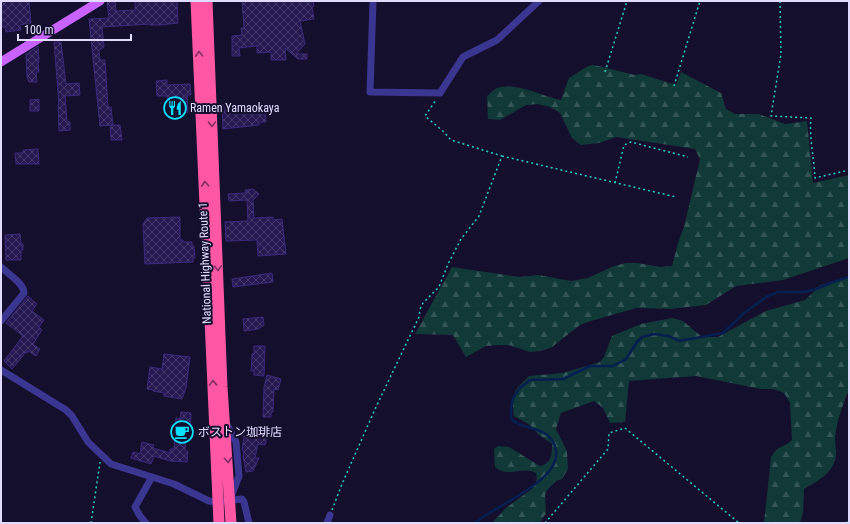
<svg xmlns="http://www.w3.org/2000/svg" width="850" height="524" font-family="'Roboto Condensed','Noto Sans JP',sans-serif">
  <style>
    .forest { fill: url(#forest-firs) }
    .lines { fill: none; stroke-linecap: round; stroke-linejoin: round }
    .stream { stroke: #061f51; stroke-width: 2.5 }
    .building { fill: url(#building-cross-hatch); stroke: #3c297f }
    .path { stroke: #25cbc4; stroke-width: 1.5; stroke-dasharray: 2 3; stroke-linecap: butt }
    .minor { stroke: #3b3691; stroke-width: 7 }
    .major { stroke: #c863ff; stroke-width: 9 }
    .highway { stroke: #ff57a4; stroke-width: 11 }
    .oneway { stroke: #7e2f63 }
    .labels { text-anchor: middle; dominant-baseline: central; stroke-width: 4; stroke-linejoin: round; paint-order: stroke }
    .poi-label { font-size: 12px; fill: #e1dcff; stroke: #150f2e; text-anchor: start }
    .street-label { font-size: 12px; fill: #e1dcff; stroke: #150f2e }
  </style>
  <defs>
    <pattern id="forest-firs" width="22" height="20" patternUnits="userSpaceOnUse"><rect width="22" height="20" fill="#113938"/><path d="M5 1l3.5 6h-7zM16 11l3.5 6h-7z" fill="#335556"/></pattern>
    <pattern id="building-cross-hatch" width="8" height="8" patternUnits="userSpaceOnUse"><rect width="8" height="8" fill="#261951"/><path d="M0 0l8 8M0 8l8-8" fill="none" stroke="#453a6b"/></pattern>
  </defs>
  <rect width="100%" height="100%" fill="#150f2e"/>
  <path class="forest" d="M594 65 635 75 641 74 676 85 681 72 721 93 726 109 735 114H759L785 124 807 121 813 183 849 175V258L783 280 736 286 706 305 670 309 636 308 591 321 580 325 552 347 541 351 530 352 509 345H498L486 346 466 357 453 335 415 334 452 267 520 277 538 275 571 281 588 278 614 266 626 263H637L661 267 672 266 678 243 684 227 700 159 695 149 616 137 599 143 581 145 572 138 560 113 550 107 538 104 526 105 500 120 488 119 487 96C490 94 493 90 497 88 519 82 540 96 561 100L569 78 588 66Z
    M849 277V393L847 394C842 408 836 423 835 439 835 444 836 449 836 454 835 473 817 481 804 489L803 513 800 523H764L771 457 777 449 787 444 792 440 790 403 784 393 773 389H761L696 376 629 381 625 422 610 423 603 408 594 401 561 413 556 429 567 451 568 469 562 479 556 481 547 490 545 495 546 513 540 523H492L506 508 533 488 537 479 536 473C523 465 508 479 495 467L494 449 498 446 509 447 540 466C552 463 552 455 552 444L538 434 530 425 514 416 512 399 517 388 529 376 563 373 600 362 604 357 612 336 641 324 672 318 683 321 702 337H718L766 311 805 300 821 285Z"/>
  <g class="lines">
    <path class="stream" d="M475 523C494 505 578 476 551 439 542 426 518 429 511 418V408L513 398 520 388 530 380 563 379 590 366H613L626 359 637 342 642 337 654 334 669 336 679 341 723 333 744 313 766 297 778 292H804L816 289 833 282 849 277"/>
  </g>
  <path class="building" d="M1 1H29L31 23 20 25 21 30 6 32 5 27H1Z
    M109 1H115L116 11 135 10V1H177L178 23 160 25H150V24L102 27 104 47 99 50 100 60H105L108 107H111L113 125 100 126 89 19 109 18 107 3Z
    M242 1H313L314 6 312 7 314 19 300 21 305 44 296 54H307V59H298L285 48 286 60H271V52L257 53V46L239 48 240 56H232V36L242 35 241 28H244Z
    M54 42H61L66 84 79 83 80 95 65 96 67 121 70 122V130L59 131 58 104H59Z
    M38 46 39 62H38L39 72H36L37 82H29L27 76 26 54H29V52Z
    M167 80V85L190 84 191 95H187L188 112 169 113 167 96H157L156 81Z
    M39 99V111H30V100Z
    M243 104V112L259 111V114L265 113 266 122H259V125L223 129 222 105Z
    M110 125H120L122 140H111Z
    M38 149 39 164H16L15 153H23V150Z
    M253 189 259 194 253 200 254 218 273 217V220L282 219 286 254 258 256 257 240 226 241 225 222 248 221 247 200 229 201 228 194 246 193 245 190Z
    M180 217V240H183L184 242H192V246H194L195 258H193V262L145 264 143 224 147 218Z
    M20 234 21 244H23V250H21V260H6L5 235Z
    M272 273 273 282 233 287 232 279Z
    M28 296 37 304 32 311 44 320 39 327 42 330 33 344 40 349 36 356 28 351 27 353 26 352 12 369 4 361 23 336 6 323Z
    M263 317 264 325 258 329 244 331 243 319Z
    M254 346H265L264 376 254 375V371H251L252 354H254Z
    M164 354 190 357 186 388 182 399 164 396V393L153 391V390L147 389 150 367 162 369Z
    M267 375 281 379 278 390 274 389 273 412H271V417H263L264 387Z
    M181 412 191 413 190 434 186 433 185 450 188 452 187 462 170 461 154 456 151 464 131 458 133 452 140 454 142 442 154 445 153 448 170 453V449H174L176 418 180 419Z
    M263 434 264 436 267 437 265 445 258 444 255 458H259L253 471 246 472 243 456 244 451 242 450 244 436Z"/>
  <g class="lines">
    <path class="path" d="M780 1 781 54 771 116 811 118C809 137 814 158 815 178L849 170
      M605 72 627 1
      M674 86 700 1
      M502 156 676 197
      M615 183 624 145 631 142 688 157
      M332 510 342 484 376 407 419 317 420 309 423 303 439 287 448 264 461 239 479 216 502 156 451 140 444 132 425 116 436 100
      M91 523 100 462
      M545 523 608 449 609 433 625 428 739 523
      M846 523 849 521"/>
    <path class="minor" d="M373 1 370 92 440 93 463 57 497 40 539 1
      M1 267C8 274 24 283 24 293L1 321
      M1 370 66 410 72 416 88 442 111 464 174 484 209 501 218 502 242 499 244 502 249 523
      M226 423 236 442 239 476 231 497
      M146 523 140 516 135 507 152 477
      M327 523 330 515"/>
    <path class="major" d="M1 62 100 1"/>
    <path class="highway" d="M196 1 219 523
      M207 1 222 387 231 523"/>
  </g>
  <defs><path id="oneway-chevron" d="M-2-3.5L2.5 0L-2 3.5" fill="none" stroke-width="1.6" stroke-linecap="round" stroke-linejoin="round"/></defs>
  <g class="oneway">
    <use href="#oneway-chevron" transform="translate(199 54) rotate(-93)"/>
    <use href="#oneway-chevron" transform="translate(212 124) rotate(88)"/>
    <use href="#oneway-chevron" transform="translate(205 184) rotate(-93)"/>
    <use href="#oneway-chevron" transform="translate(218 268) rotate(88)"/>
    <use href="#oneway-chevron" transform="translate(213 383) rotate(-92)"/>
    <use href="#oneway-chevron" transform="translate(228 460) rotate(86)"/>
  </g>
  <defs>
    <g id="restaurant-ring" transform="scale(1.15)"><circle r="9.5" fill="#150f2e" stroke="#08e1ff" stroke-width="1.5"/><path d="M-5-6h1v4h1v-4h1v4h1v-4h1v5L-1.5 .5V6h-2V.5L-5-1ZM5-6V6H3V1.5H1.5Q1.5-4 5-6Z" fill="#08e1ff"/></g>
    <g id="cafe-ring" transform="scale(1.15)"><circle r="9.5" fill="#150f2e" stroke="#08e1ff" stroke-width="1.5"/><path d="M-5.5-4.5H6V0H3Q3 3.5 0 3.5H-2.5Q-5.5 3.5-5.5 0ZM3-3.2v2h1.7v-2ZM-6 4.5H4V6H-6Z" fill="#08e1ff"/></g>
  </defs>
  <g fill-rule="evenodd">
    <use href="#restaurant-ring" x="175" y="108"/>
    <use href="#cafe-ring" x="182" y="432"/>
  </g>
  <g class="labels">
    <g class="poi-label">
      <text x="190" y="108">Ramen Yamaokaya</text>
      <text x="198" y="432">ボストン珈琲店</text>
    </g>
    <g class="street-label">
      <text transform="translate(205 263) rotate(-92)">National Highway Route 1</text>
    </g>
  </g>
  <rect width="850" height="524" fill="none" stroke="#e1dcff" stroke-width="4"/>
  <path d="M18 34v6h113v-6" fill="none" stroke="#e1dcff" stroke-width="2"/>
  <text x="24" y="34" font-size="12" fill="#e1dcff" stroke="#150f2e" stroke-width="3" paint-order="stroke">100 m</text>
</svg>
